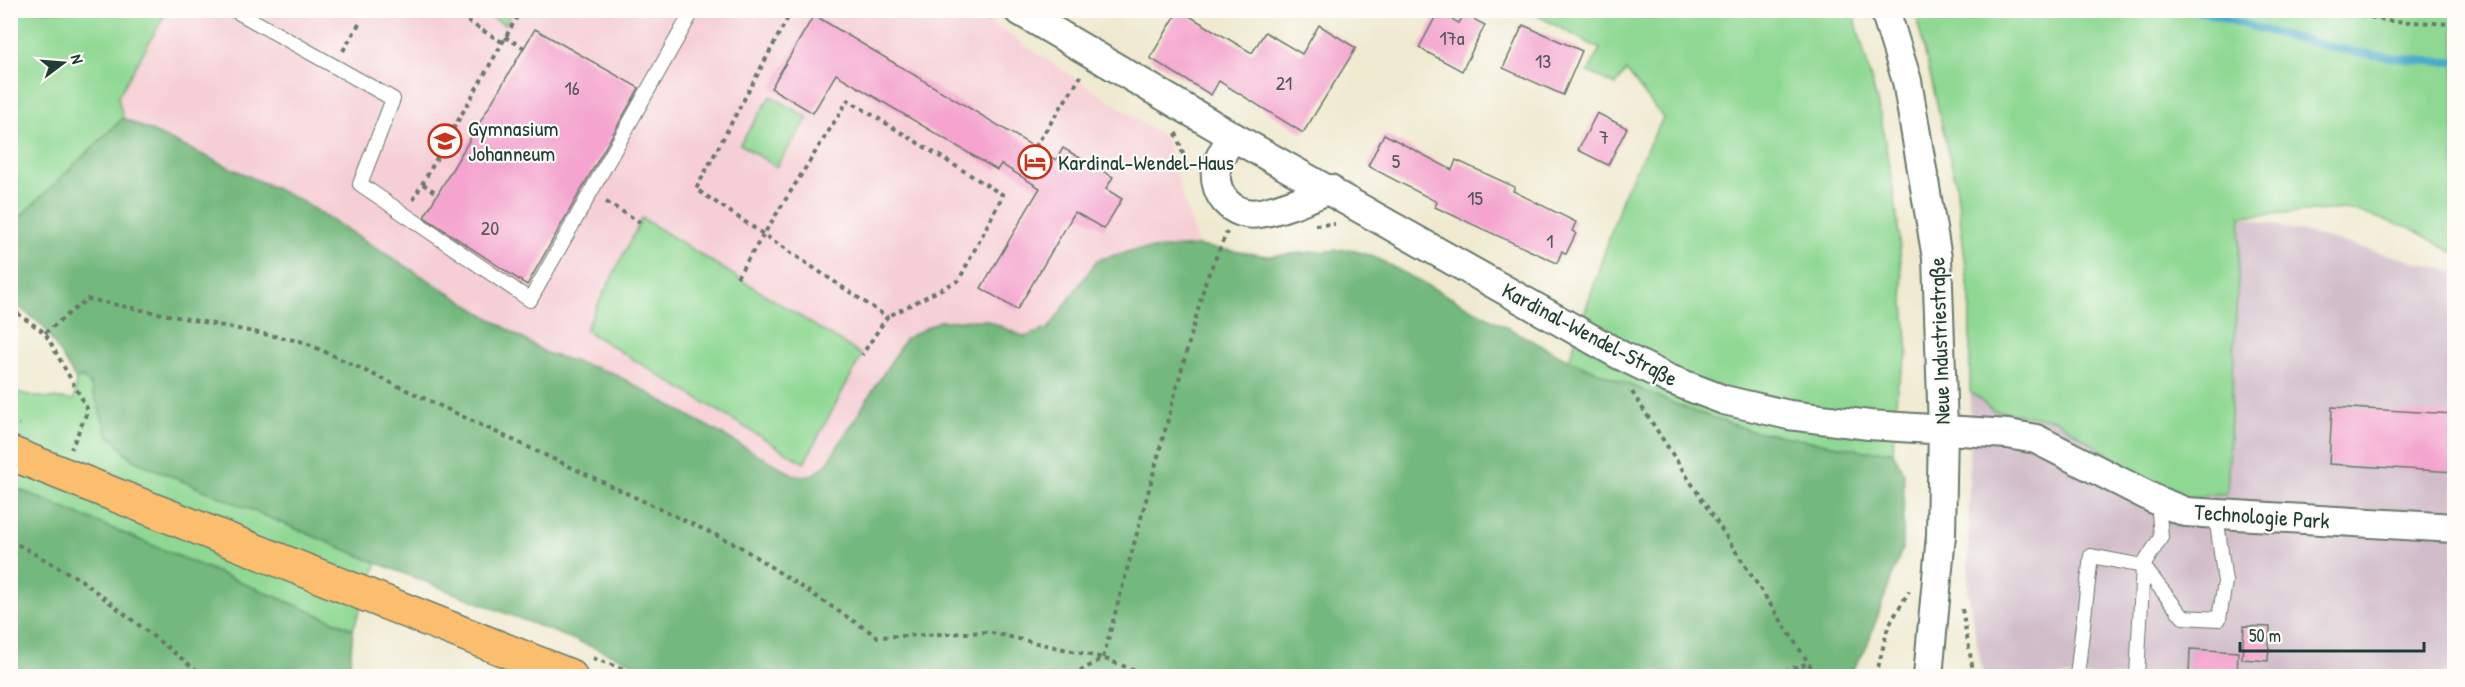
<svg xmlns="http://www.w3.org/2000/svg" width="2465" height="687" font-family="'Patrick Hand',sans-serif">
  <style>
    .built { fill: #f6cfd6 }
    .industrial { fill: #d1bdc9 }
    .green { fill: #8fd893; stroke: #578a64; stroke-width: 1.5 }
    .forest { fill: #73b87d; stroke: #497a58; stroke-width: 1.5 }
    .lines { fill: none; stroke-linecap: round; stroke-linejoin: round }
    .stream { stroke: #4aaac9; stroke-width: 8 }
    .building { fill: #f4a4ce }
    .service-casing { stroke: #68796a; stroke-width: 16 }
    .minor-casing { stroke: #68796a; stroke-width: 32 }
    .primary-casing { stroke: #68796a; stroke-width: 36 }
    .path { stroke: #68796a; stroke-width: 4; stroke-dasharray: 4.5 4.5; stroke-linecap: butt }
    .service { stroke: #fff; stroke-width: 14 }
    .minor { stroke: #fff; stroke-width: 28 }
    .primary { stroke: #fbbe6e; stroke-width: 33 }
    .labels { text-anchor: middle; dominant-baseline: central; stroke-width: 4.5; stroke-linejoin: round; paint-order: stroke }
    .number-label { font-size: 20px; fill: #54575a }
    .poi-label { font-size: 22px; fill: #1f3d34; stroke: #fdfcf7; text-anchor: start }
    .street-label { font-size: 22px; fill: #1f3d34; stroke: #fdfcf7 }
  </style>
  <rect width="100%" height="100%" fill="#fdfcf7"/>
  <filter id="ink" filterUnits="userSpaceOnUse"><feTurbulence type="fractalNoise" baseFrequency=".0167" numOctaves="2"/><feDisplacementMap in="SourceGraphic" scale="12" xChannelSelector="R" yChannelSelector="G"/><feConvolveMatrix kernelMatrix="1 2 1 2 8 2 1 2 1" color-interpolation-filters="sRGB"/></filter>
  <filter id="wash" filterUnits="userSpaceOnUse"><feTurbulence type="fractalNoise" baseFrequency=".008" numOctaves="4" result="noise"/><feDisplacementMap in="SourceGraphic" scale="24" xChannelSelector="R" yChannelSelector="G"/><feGaussianBlur stdDeviation="1.35" result="paint"/><feColorMatrix in="noise" values="0 0 0 0 0 0 0 0 0 0 0 0 0 0 0 0 0 1.4 0 .05"/><feComposite in="paint" operator="in"/></filter>
  <g filter="url(#wash)">
    <rect width="100%" height="100%" fill="#efe9cf"/>
    <path class="built" d="M167 11H973L1166 138 1198 246 1134 250 1098 260 1049 328 1025 337 986 320 939 321 906 339 826 465 811 476 794 475 613 373 546 353 296 198 123 118 118 97Z"/>
    <path class="industrial" d="M2241 216 2454 272V676H1983L1968 593 1970 391 1992 410 2056 420 2176 499 2227 493Z"/>
    <path class="green" d="M11 11H167L118 97 123 118 18 219 11 230Z
      M480 11H513L505 25Z
      M1529 11H1853L1881 117 1897 213 1908 354 1897 387 1893 451H1866L1749 430 1690 410 1569 360 1625 190 1663 118 1626 70 1616 85 1588 72 1600 49Z
      M1915 11H2454V253L2409 227 2346 209 2241 216 2227 493 2176 499 2056 420 1992 410 1970 391V301L1956 184Z
      M771 96 808 118 776 167 740 144Z
      M642 218 862 355 804 463 585 330Z
      M81 377 90 383 108 434 133 460 377 563 353 629 11 486V391L38 397 74 400 76 380Z"/>
    <path class="forest" d="M123 118 296 198 546 353 613 373 794 475 811 476 826 465 905 339 939 321 986 320 1025 337 1049 328 1097 260 1134 250 1198 246 1268 256 1349 249 1374 257 1569 360 1690 410 1749 430 1866 451H1893L1904 474 1903 546 1865 651 1848 676H667L377 563 133 460 108 434 90 384 81 377 76 380 44 327 10 300 11 230 18 219Z
      M10 486 353 629 349 676H11Z"/>
    <g class="lines">
      <path class="stream" d="M2195 10C2280 35 2365 61 2454 62"/>
    </g>
    <g id="blocks">
      <path class="building" d="M1179 10 1252 53 1265 32 1302 54 1319 25 1356 48 1303 133 1219 81 1211 95 1150 58Z
        M1438 12 1459 23 1464 14 1485 25 1462 71 1419 48Z
        M814 15 1056 160 1063 148 1113 177 1106 189 1122 199 1104 229 1075 212 1017 310 981 288 1040 188 1001 164 997 170 836 74 813 113 771 88Z
        M1523 25 1582 51 1563 95 1503 68Z
        M535 29 639 88 527 285 424 217Z
        M1597 113 1627 128 1608 165 1578 150Z
        M1384 134 1452 170 1456 160 1515 187 1513 191 1576 222 1572 231 1576 233 1566 254 1562 251 1557 263 1435 207 1437 202 1368 166Z
        M2332 407 2454 414V472L2329 464Z
        M2244 626 2270 627 2268 661 2242 659Z
        M2190 649 2238 652 2237 676H2189Z"/>
    </g>
  </g>
  <g filter="url(#ink)">
    <use href="#blocks" fill-opacity="0" stroke="#68796a" stroke-width="1.5"/>
    <g class="lines">
      <g class="service-casing">
        <path id="service" d="M234 10 393 99 360 184 530 300 693 10
          M2143 566 2183 617 2219 619 2225 582 2216 515
          M2077 676 2091 556 2143 566 2161 537 2158 501
          M2137 676 2143 566"/>
      </g>
      <g class="minor-casing">
        <path id="minor" d="M1018 10 1232 136 1620 355 1669 379 1724 400 1789 415 1869 425 2008 434 2036 439 2158 501 2186 512 2454 528
          M1885 10 1907 81 1937 258 1943 429 1941 535 1928 676
          M1232 136C1227 146 1218 158 1216 169 1213 195 1233 218 1260 213 1284 209 1307 198 1330 189"/>
      </g>
      <g class="primary-casing">
        <path id="primary" d="M10 453 570 676"/>
      </g>
      <path class="path" d="M792 10 696 189 887 317 862 355
        M981 10 993 18
        M2335 10 2390 21 2454 24
        M452 12 502 42
        M10 20 16 10
        M505 37 524 48
        M343 51 361 21
        M1176 133 1189 172
        M1035 147 1081 76
        M423 184 438 194
        M413 200 521 10
        M606 202 640 222
        M1315 225 1335 224
        M737 277 848 100 1003 195 959 280 887 317
        M10 308 45 333 88 410 71 449
        M45 333 87 299 304 342 739 546 878 637 988 632 1103 658 1148 676
        M1632 392 1817 676
        M10 421 19 424
        M10 540 81 580 204 676
        M1962 609 1974 676
        M593 658 643 676
        M1072 676 1103 658 1206 280 1227 232
        M1767 676 1809 663
        M1876 676 1888 627 1909 591"/>
      <use href="#service" class="service"/>
      <use href="#minor" class="minor"/>
      <use href="#primary" class="primary"/>
    </g>
  </g>
  <defs>
    <g id="school-ring" transform="scale(1.725)"><circle r="9.5" fill="#fdfcf7" stroke="#c8321e" stroke-width="1.5"/><path d="M0-5L7-2L0 1L-7-2ZM-4 1L0 2.5L4 1V4Q0 6-4 4Z" fill="#c8321e"/></g>
    <g id="hotel-ring" transform="scale(1.725)"><circle r="9.5" fill="#fdfcf7" stroke="#c8321e" stroke-width="1.5"/><path d="M-6-4.5h1.5V1H6V5H4.5V3h-9V5H-6ZM-4 0a1.8 1.8 0 1 1 3.6 0ZM.5 0V-2.5h3Q6-2.5 6 0Z" fill="#c8321e"/></g>
  </defs>
  <g fill-rule="evenodd">
    <use href="#school-ring" x="445" y="141"/>
    <use href="#hotel-ring" x="1035" y="162"/>
  </g>
  <g class="labels">
    <g class="number-label">
      <text x="1452" y="37">17a</text>
      <text x="1543" y="60">13</text>
      <text x="1284" y="82">21</text>
      <text x="572" y="87">16</text>
      <text x="1604" y="136">7</text>
      <text x="1396" y="160">5</text>
      <text x="1475" y="197">15</text>
      <text x="490" y="227">20</text>
      <text x="1550" y="240">1</text>
    </g>
    <g class="poi-label">
      <text x="468" y="128">Gymnasium<tspan x="468" dy="25">Johanneum</tspan></text>
      <text x="1058" y="162">Kardinal-Wendel-Haus</text>
    </g>
    <g class="street-label">
      <text transform="translate(1590 334) rotate(28)">Kardinal-Wendel-Straße</text>
      <text transform="translate(1939 341) rotate(-92)">Neue Industriestraße</text>
      <text transform="translate(2262 516) rotate(4)">Technologie Park</text>
    </g>
  </g>
  <rect width="2465" height="687" fill="none" stroke="#fdfcf7" stroke-width="36"/>
  <g transform="translate(63 63) rotate(74)" stroke="#fdfcf7" stroke-width="4.5" paint-order="stroke">
  <path d="M0-4.5L10 22L0 15L-10 22Z" fill="#1f3d34"/>
  <text y="-9" font-size="16" font-weight="bold" text-anchor="middle" fill="#1f3d34">N</text>
  </g>
  <path d="M2240 642v9h184v-9" fill="none" stroke="#1f3d34" stroke-width="3"/>
  <text x="2249" y="642" font-size="18" fill="#1f3d34" stroke="#fdfcf7" stroke-width="4.5" paint-order="stroke">50 m</text>
</svg>
